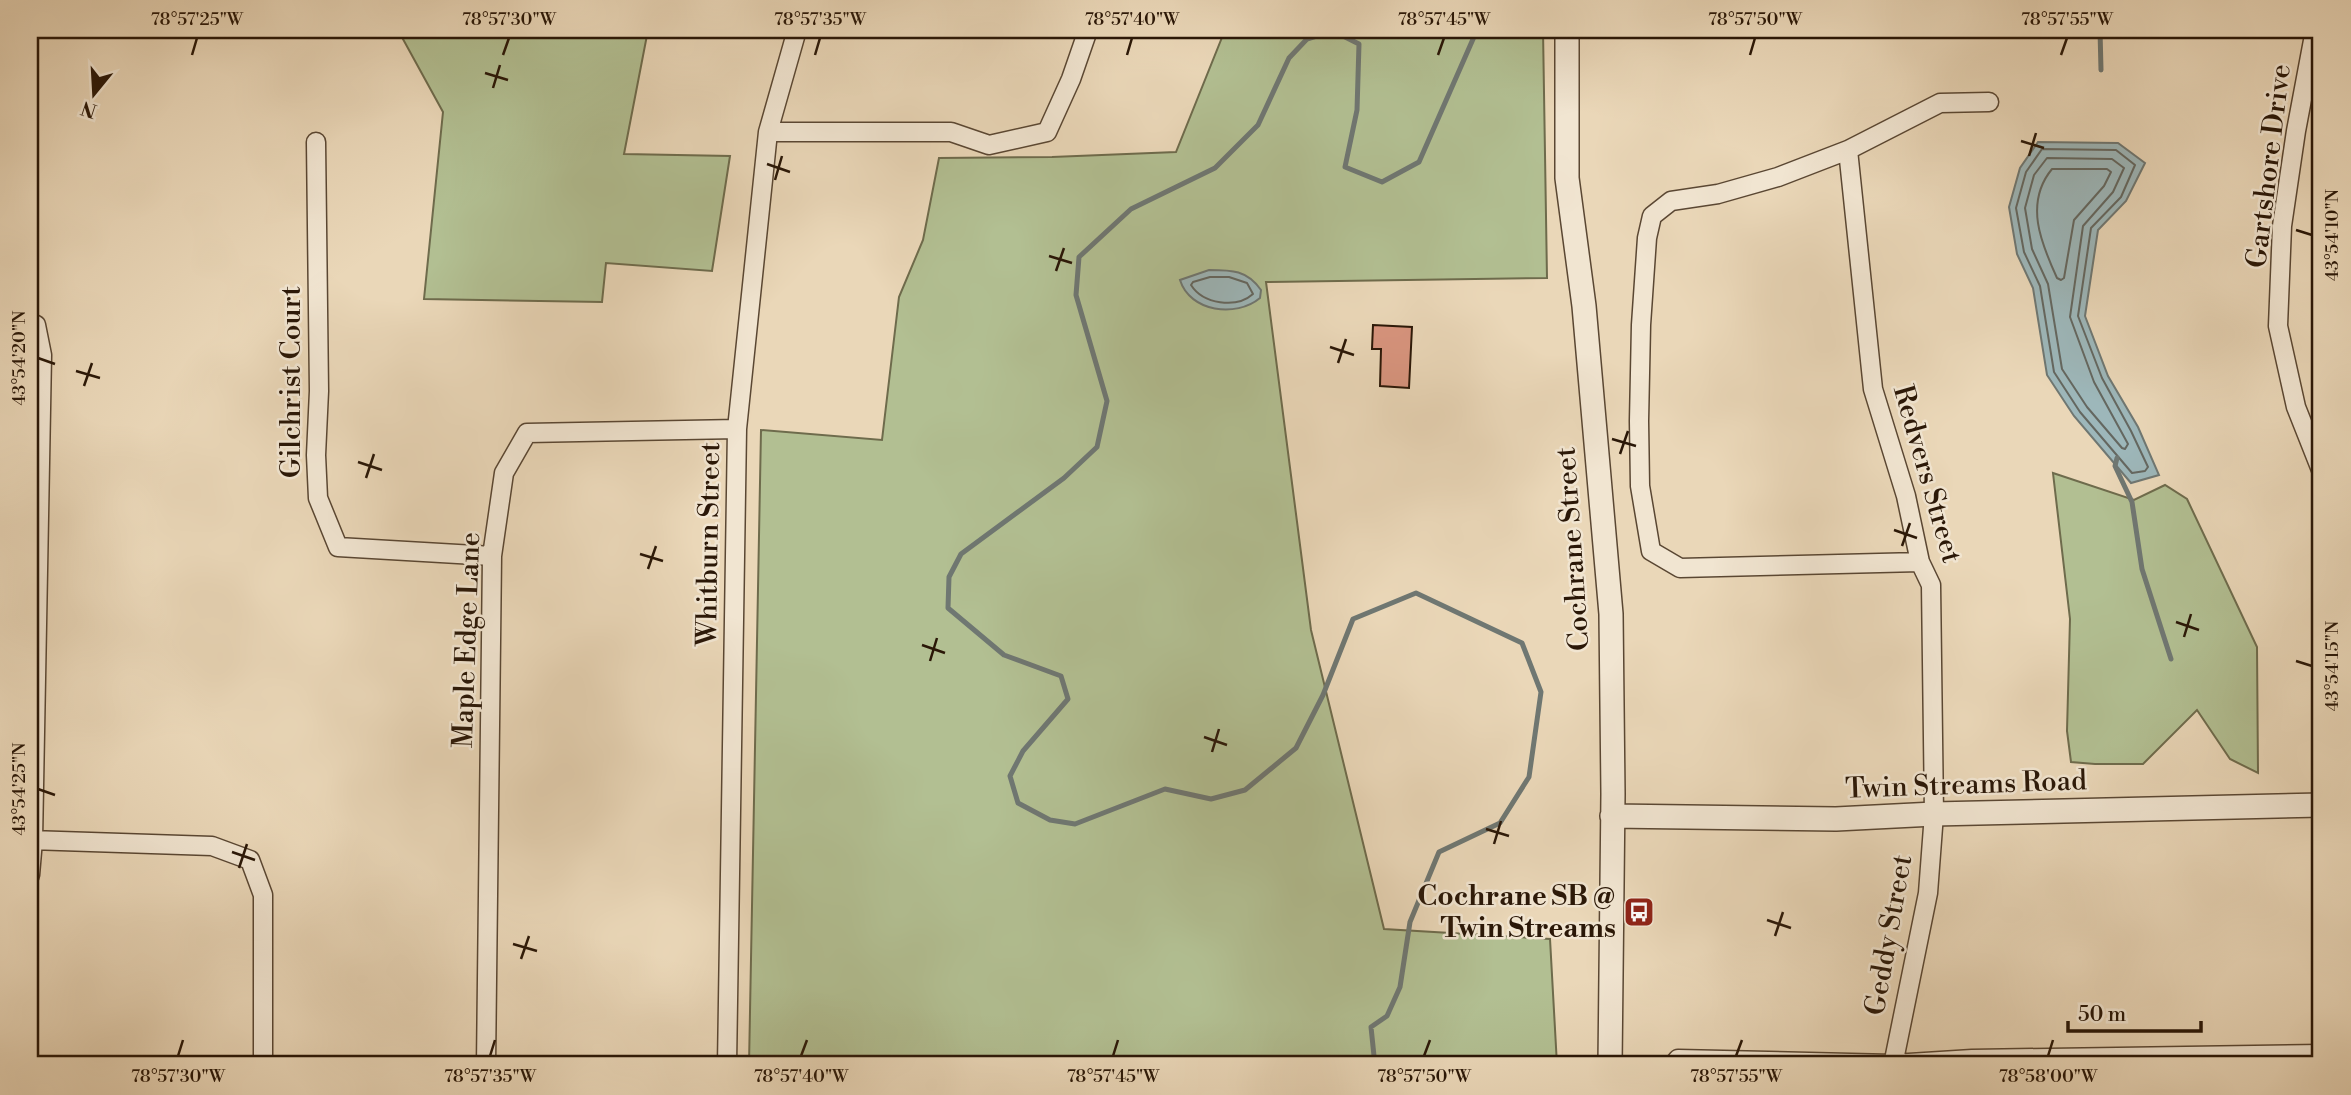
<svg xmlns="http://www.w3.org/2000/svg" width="2351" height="1095" font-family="'Libre Bodoni',serif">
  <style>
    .green { fill: #b2bf92; stroke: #6e6b4c; stroke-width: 2 }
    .water { fill: #9db7ba; stroke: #6f7772; stroke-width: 2 }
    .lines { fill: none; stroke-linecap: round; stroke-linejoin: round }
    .shore { stroke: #646760; stroke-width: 2 }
    .stream { stroke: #6f7772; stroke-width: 5 }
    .building { fill: #d9957f; stroke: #2a1707; stroke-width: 2 }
    .minor-casing { stroke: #5a4733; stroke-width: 21 }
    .tertiary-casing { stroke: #5a4733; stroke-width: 26 }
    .minor { stroke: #f1e5d1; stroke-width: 18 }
    .tertiary { stroke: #f1e5d1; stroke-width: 23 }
    .ticks { fill: none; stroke: #2a1707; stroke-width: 2.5 }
    .labels { text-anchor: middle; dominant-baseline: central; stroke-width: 5; stroke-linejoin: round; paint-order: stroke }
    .street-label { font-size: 28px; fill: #2a1707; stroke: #f1e5d1 }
    .poi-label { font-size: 28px; font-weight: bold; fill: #2a1707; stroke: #f1e5d1; text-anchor: end }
    .neatline { fill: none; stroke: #2a1707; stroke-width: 2.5 }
    .ticks-label { font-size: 18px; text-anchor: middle; fill: #2a1707 }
  </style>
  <rect width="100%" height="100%" fill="#ead7b8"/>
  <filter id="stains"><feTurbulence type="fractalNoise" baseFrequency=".00286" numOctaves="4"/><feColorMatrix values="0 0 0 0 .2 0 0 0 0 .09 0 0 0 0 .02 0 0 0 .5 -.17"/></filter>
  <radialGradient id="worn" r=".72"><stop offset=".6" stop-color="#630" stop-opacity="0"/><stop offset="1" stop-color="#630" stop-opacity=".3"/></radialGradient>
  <path class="green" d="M398 30H648L624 154 730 156 712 271 606 263 602 302 424 299 443 112Z
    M1225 30H1543L1547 278 1266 282 1311 630 1384 929 1550 939 1557 1065H749L761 430 882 440 899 297 923 240 939 158 1052 157 1176 152Z
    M2053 473 2134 500 2165 485 2187 499 2257 647 2258 773 2230 759 2197 710 2143 764H2095L2071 762 2067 731 2070 619Z"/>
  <path class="water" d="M2038 142 2118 143 2145 163 2126 201 2098 230 2085 316 2108 376 2138 427 2159 475 2131 483 2074 416 2047 375 2033 288 2017 254 2009 207 2020 168Z
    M1209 270C1232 270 1247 270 1261 290L1260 298C1236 318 1190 312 1180 280Z"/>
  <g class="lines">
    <path class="shore" d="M2042 149 2116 150 2135 165 2121 197 2091 228 2078 316 2102 378 2131 431 2148 467 2145 471 2132 473 2080 412 2054 372 2040 286 2024 252 2016 208 2026 172Z
      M2047 158 2112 159 2124 168 2113 192 2083 226 2070 317 2094 382 2128 444 2125 449 2122 448 2087 407 2062 369 2048 284 2032 249 2025 208 2034 175Z
      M2052 169H2107L2111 172 2104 186 2074 220 2064 278 2061 280 2057 278C2041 243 2024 203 2052 169Z
      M1210 277H1229L1247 283 1253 294C1236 309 1203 304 1191 285L1193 282Z"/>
    <path class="stream" d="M2100 30 2101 70
      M2117 458 2115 466 2132 502 2142 569 2171 659
      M1381 1065 1374 1056 1371 1027 1387 1016 1400 987 1410 922 1439 852 1500 823 1529 777 1541 692 1522 643 1416 593 1353 619 1323 695 1296 748 1245 790 1211 799 1165 789 1075 824 1050 820 1018 803 1010 776 1023 751 1068 699 1061 676 1004 655 948 608 949 577 961 554 1064 478 1097 447 1107 401 1076 295 1079 257 1131 209 1215 168 1258 125 1289 58 1307 39 1333 31 1359 44 1357 110 1345 167 1382 182 1419 162 1477 30"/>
  </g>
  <path class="building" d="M1373 325 1412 327 1409 388 1380 386 1381 349H1372Z"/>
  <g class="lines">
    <g class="minor-casing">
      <path id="minor" d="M2315 30 2296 131 2282 226 2278 326 2296 407 2321 470
        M768 132H951L989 145 1047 132 1071 79 1088 30
        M316 142 319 391 316 455 318 498 338 547 492 556
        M1848 150 1873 389 1906 496 1920 562 1931 585 1934 814 1928 893 1893 1065
        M30 322 36 325 42 355 33 840 30 875
        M1920 562 1680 568 1651 551 1640 486 1639 421 1641 325 1647 238 1652 216 1671 201 1718 194 1778 177 1848 150 1940 103 1989 102
        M30 840 212 846 250 860 263 895V1065
        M486 1065 492 556 504 473 527 433 737 429
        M727 1065 737 429 768 132 797 30
        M1673 1065 1678 1059 1893 1064 1972 1059 2321 1054"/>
    </g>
    <g class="tertiary-casing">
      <path id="tertiary" d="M1567 30V178L1584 306 1611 614 1613 794 1610 1065
        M1612 816 1836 819 1934 814 2321 805"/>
    </g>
    <use href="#minor" class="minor"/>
    <use href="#tertiary" class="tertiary"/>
  </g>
  <path class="ticks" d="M192 55 197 38M503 55 509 38M815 55 820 38M1127 55 1132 38M1438 55 1444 38M1750 55 1755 38M2061 55 2067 38M485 73 508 80M493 88 500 65M2021 141 2044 148M2029 156 2036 133M767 164 790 172M775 180 782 156M2296 230 2312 235M1049 256 1072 263M1056 271 1064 248M1330 347 1354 355M38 358 55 364M1338 363 1346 339M76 371 100 378M84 386 92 363M1612 439 1636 446M1620 454 1628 431M358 462 382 470M366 478 374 454M1894 530 1917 538M1902 546 1910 523M640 554 663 561M648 569 656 546M2176 622 2199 630M2184 637 2191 614M922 645 945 653M930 661 937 638M2296 661 2312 666M1204 737 1227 745M1212 752 1219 729M38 789 55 795M1486 829 1509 836M1494 844 1501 821M232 852 255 860M239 868 247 844M1767 920 1791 928M1775 936 1783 912M513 944 537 951M521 959 529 936M178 1056 183 1040M490 1056 495 1040M801 1056 807 1040M1113 1056 1118 1040M1424 1056 1430 1040M1736 1056 1742 1040M2048 1056 2053 1040"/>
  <defs>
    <g id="bus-square" transform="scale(1.575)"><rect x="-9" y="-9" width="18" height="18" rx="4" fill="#8f2418" stroke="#f1e5d1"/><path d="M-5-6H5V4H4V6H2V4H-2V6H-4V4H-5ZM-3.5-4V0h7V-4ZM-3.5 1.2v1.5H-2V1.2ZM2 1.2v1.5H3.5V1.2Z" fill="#fff"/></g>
  </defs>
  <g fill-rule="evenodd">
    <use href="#bus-square" x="1639" y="912"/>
  </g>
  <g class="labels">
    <g class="street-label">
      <text transform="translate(2269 166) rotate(-83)">Gartshore Drive</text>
      <text transform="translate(291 382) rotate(-90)">Gilchrist Court</text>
      <text transform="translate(1927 474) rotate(74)">Redvers Street</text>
      <text transform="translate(709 544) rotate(-89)">Whitburn Street</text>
      <text transform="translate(1573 549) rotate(-94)">Cochrane Street</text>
      <text transform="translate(467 640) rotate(-88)">Maple Edge Lane</text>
      <text transform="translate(1966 785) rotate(-2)">Twin Streams Road</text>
      <text transform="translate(1889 935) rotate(-80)">Geddy Street</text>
    </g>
    <g class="poi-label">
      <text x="1616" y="896">Cochrane SB @<tspan x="1616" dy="32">Twin Streams</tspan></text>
    </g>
  </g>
  <rect width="2351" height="1095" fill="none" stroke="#ead7b8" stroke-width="77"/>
  <g transform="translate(94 94) rotate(198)" stroke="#f1e5d1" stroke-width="5" paint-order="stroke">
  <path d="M0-5L12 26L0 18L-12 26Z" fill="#2a1707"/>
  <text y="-10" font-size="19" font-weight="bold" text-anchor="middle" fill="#2a1707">N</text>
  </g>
  <path d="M2068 1021v10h133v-10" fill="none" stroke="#2a1707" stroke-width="3.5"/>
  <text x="2078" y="1021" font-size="21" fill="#2a1707" stroke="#f1e5d1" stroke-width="5" paint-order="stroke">50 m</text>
  <rect x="38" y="38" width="2274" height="1018" class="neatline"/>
  <g class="ticks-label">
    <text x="197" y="25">78°57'25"W</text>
    <text x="509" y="25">78°57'30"W</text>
    <text x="820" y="25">78°57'35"W</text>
    <text x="1132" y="25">78°57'40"W</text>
    <text x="1444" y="25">78°57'45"W</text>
    <text x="1755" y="25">78°57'50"W</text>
    <text x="2067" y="25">78°57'55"W</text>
    <text transform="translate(2332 235) rotate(-90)" y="6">43°54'10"N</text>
    <text transform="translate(19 358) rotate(-90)" y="6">43°54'20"N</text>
    <text transform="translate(2332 666) rotate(-90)" y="6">43°54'15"N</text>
    <text transform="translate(19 789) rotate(-90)" y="6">43°54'25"N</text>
    <text x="178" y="1082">78°57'30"W</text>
    <text x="490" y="1082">78°57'35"W</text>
    <text x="801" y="1082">78°57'40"W</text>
    <text x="1113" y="1082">78°57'45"W</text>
    <text x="1424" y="1082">78°57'50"W</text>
    <text x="1736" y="1082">78°57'55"W</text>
    <text x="2048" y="1082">78°58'00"W</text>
  </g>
  <rect width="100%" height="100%" filter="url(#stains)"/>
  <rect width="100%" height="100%" fill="url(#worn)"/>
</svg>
